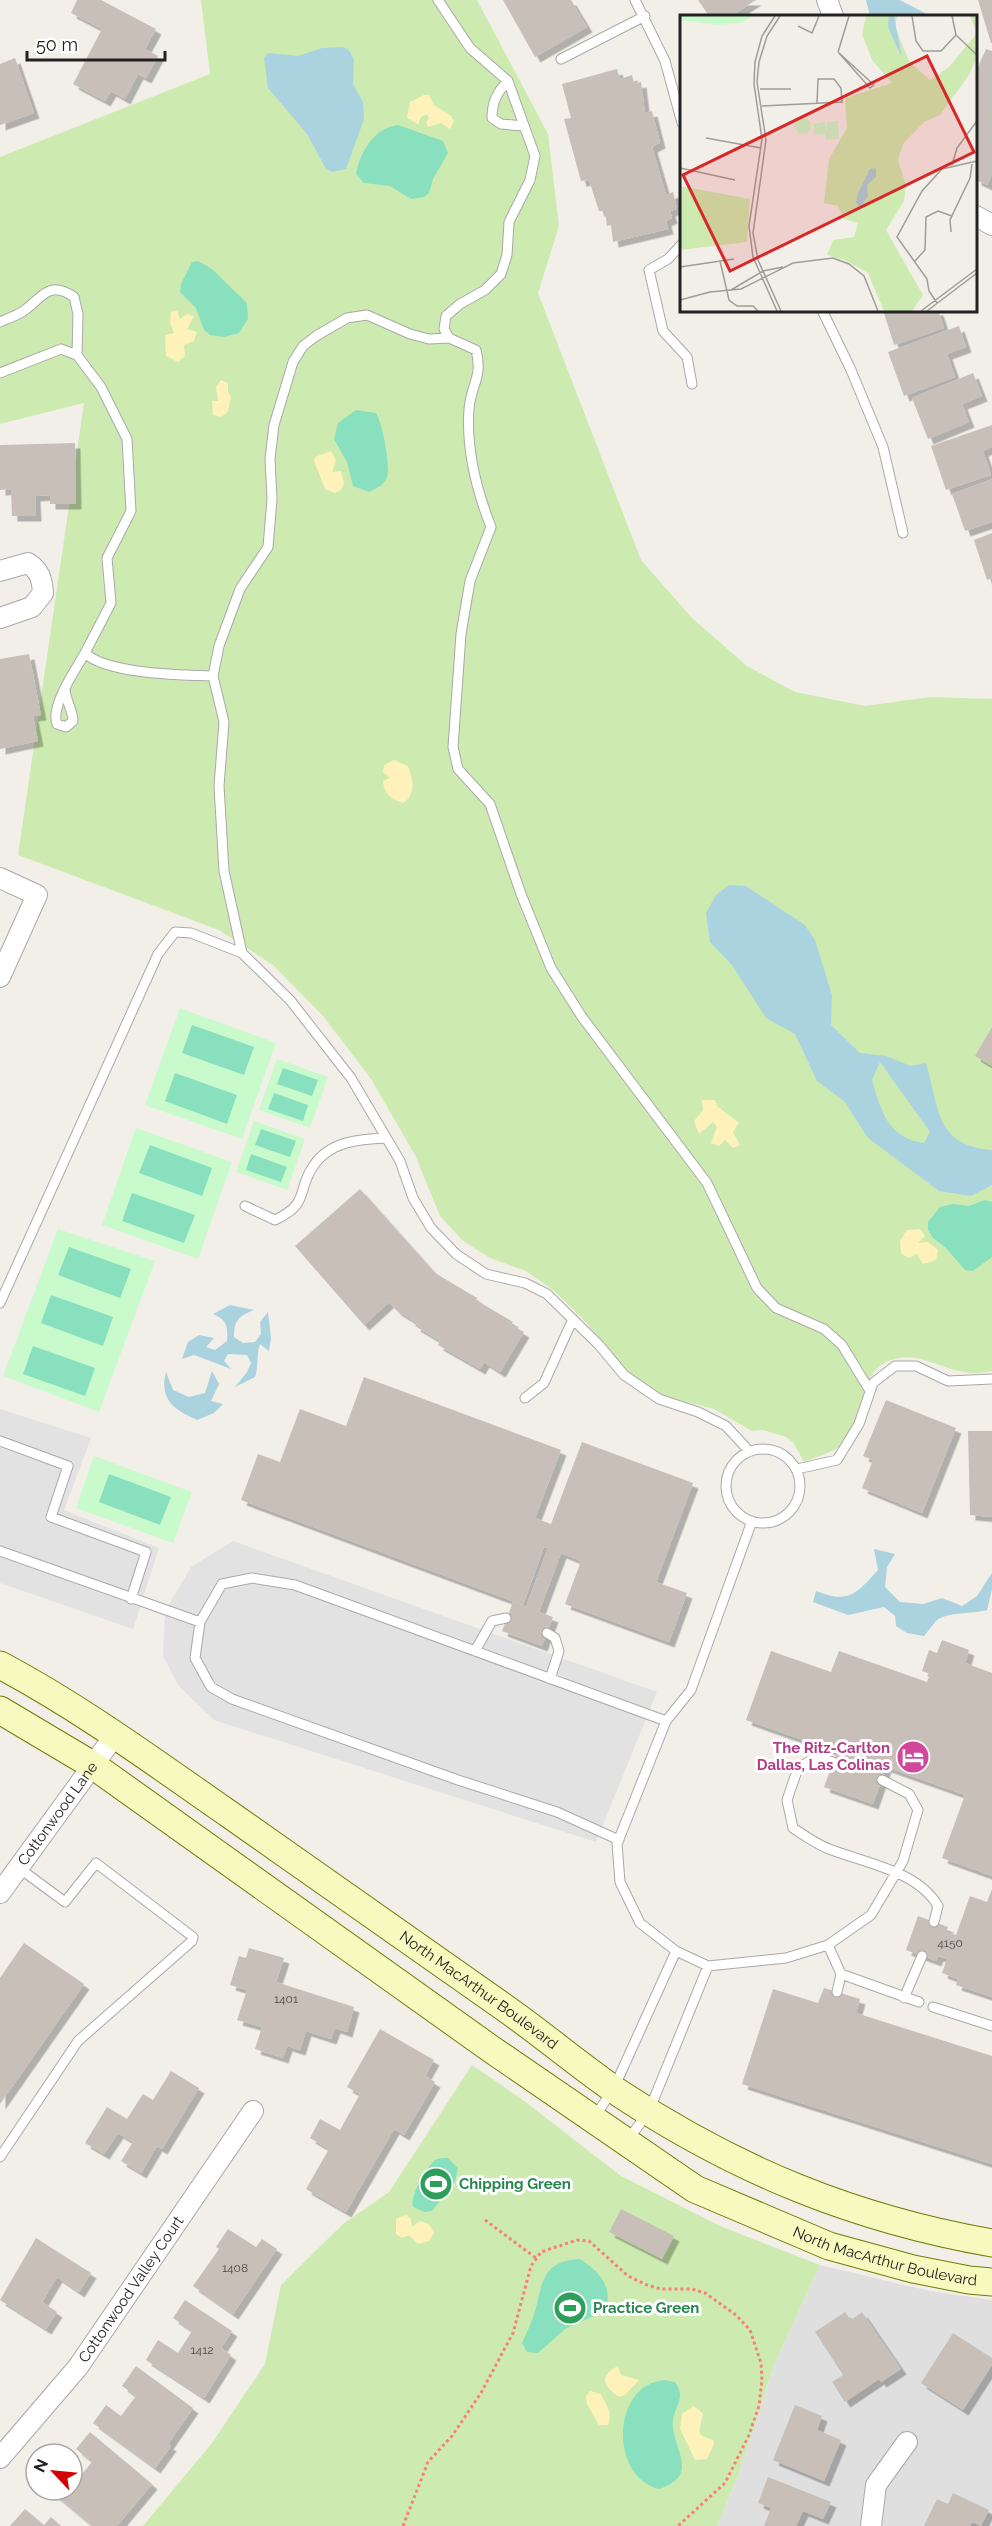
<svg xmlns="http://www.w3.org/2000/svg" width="992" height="2526" font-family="Raleway,sans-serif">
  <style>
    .residential { fill: #e0dfdf }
    .grass { fill: #cdebb0 }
    .sand { fill: #fff1ba }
    .park { fill: #c8facc }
    .pitch { fill: #88e0be }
    .parking { fill: #e2e2e2 }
    .water { fill: #aad3df; fill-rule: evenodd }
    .building { fill: #c7bfb8; filter: url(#shadow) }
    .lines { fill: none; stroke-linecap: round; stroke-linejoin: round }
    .service-casing { stroke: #a9a9a9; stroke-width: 11 }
    .minor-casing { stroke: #a9a9a9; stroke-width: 22 }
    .secondary-casing { stroke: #707d05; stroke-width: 29 }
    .path { stroke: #fa8072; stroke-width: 3; stroke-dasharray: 3 3; stroke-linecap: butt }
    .service { stroke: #fff; stroke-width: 9 }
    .minor { stroke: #fff; stroke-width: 20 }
    .secondary { stroke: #f7fabf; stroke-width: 27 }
    .labels { text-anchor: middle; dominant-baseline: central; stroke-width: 6; stroke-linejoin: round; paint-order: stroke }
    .number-label { font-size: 12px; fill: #4b4948 }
    .hotel-label { font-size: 15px; font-weight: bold; fill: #b23c85; stroke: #fff; text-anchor: end }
    .street-label { font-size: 15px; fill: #222; stroke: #fff }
    .leisure-label { font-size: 15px; font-weight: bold; fill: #27864d; stroke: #fff; text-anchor: start }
    .inset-road { fill: none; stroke: #9f9d99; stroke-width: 1.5 }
    .view { fill: #d62828; fill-opacity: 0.15; stroke: #d62828; stroke-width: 3 }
    .inset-edge { fill: none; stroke: #222; stroke-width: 3 }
  </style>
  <defs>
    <filter id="shadow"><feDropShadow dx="5.5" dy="5.5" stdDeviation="0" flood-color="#0004"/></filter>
  </defs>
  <rect width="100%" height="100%" fill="#f2efe9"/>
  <path class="residential" d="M820 2265 930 2291 992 2300V2526H717L739 2473 774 2365Z"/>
  <path class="grass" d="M201 0H477L548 134 559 226 538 293 641 560 692 618 747 666 795 692 865 706 930 697 992 699V1371C951 1381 928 1350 894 1359 853 1370 870 1423 842 1445 832 1453 815 1457 804 1462L793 1442 784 1436 762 1430 752 1431 714 1409 659 1395 636 1379 615 1359 585 1321 553 1290 526 1271 490 1258 462 1240 440 1216 415 1155 371 1079 323 1016 273 965 219 930 18 855 84 403 0 424V157L210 74Z
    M472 2065 523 2100 621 2176 720 2226 820 2265 774 2365 739 2473 717 2526H143L212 2443 265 2364 281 2285 343 2224 389 2192Z"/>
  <path class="sand" d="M424 95H429L434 105 451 116 454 121 450 129 441 123 428 127 426 122 429 118 427 114 421 117 418 124 407 118 410 102Z
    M177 311 180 319 187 314 194 316 187 329 197 332 194 341 184 345 185 356 178 362 166 356 165 335 174 333 170 323 171 312Z
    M221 380 228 383V392L231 397 228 412 221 417 213 415 212 401H218L216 387Z
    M331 451 336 460 332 472 341 471 344 483 341 490 335 493 325 489 314 461 315 457Z
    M394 760 408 766C413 782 417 790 404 803 392 800 384 794 383 781L390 778 383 772 384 765Z
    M702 1100H715L717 1106 739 1123 733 1132 740 1145 733 1148 725 1140 719 1146 711 1143 717 1127 713 1122 699 1134 694 1121 703 1110Z
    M920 1229 925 1236 918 1243 928 1242 938 1250 936 1260 923 1264 917 1254 908 1258 901 1253 900 1241 907 1230Z
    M406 2215 411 2219 412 2227 420 2221 429 2224 434 2233 429 2241 418 2244 409 2235 402 2238 396 2234V2219Z
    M618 2366 621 2375 639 2380 625 2395 619 2397C603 2386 598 2376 618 2366Z
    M590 2391 601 2394C606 2406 613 2411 608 2425H599L587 2404 586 2396Z
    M694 2406 703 2414 699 2431 702 2436 713 2440 714 2444 707 2459 695 2460 680 2429 682 2414Z"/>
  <path class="park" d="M180 1008 276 1043 242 1139 145 1105Z
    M277 1059 328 1077 310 1128 259 1110Z
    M254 1121 305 1139 287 1190 236 1172Z
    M136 1128 232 1162 198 1259 102 1225Z
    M58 1229 155 1261 99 1412 3 1376Z
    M94 1456 192 1492 173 1543 76 1508Z"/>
  <path class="pitch" d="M398 125 443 141 448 153 433 179 429 193 424 197 411 199 390 186 364 183 356 174C360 152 375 127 398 125Z
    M198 261 212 269 247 303 248 319 239 333 224 337 210 335 204 330 196 308 180 292 181 284 192 262Z
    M356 410 376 413C382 421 391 468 387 477 384 485 377 488 369 492L353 486 347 462 334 439 338 423Z
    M192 1025 254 1047 244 1075 182 1053Z
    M283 1068 318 1080 312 1096 277 1084Z
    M175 1073 237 1095 227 1124 165 1101Z
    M274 1093 308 1105 303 1121 268 1109Z
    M261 1129 296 1141 290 1157 255 1145Z
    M150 1145 212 1168 202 1196 139 1173Z
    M251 1154 287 1167 281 1182 246 1170Z
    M132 1193 195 1215 184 1243 122 1221Z
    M985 1200 992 1202V1257L973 1271 965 1270 946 1248 933 1238 928 1230V1222L940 1207 953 1204 969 1206Z
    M69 1247 131 1269 120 1298 58 1275Z
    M51 1295 113 1317 103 1346 41 1323Z
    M33 1346 95 1368 85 1396 23 1374Z
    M109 1474 171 1497 160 1525 99 1502Z
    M448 2158 458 2168 455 2182 432 2211 425 2212 413 2207C409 2198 427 2164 437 2159 440 2158 444 2158 448 2158Z
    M580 2259C598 2271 611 2283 607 2306L598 2314 565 2329 538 2353 527 2352 522 2343C527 2332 532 2322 535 2311 543 2282 542 2261 580 2259Z
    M665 2380 675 2382C688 2399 671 2409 673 2426 674 2451 700 2475 659 2489 609 2477 611 2384 665 2380Z"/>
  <path class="parking" d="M0 1409 91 1438 64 1510 159 1548 133 1629 0 1583Z
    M233 1541 657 1692 596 1842 214 1720 179 1686 163 1656 165 1611 191 1567Z"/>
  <path class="water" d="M866 0H900L925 13V16H870Z
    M343 47 349 50 354 60 353 84 363 102 364 119 346 169 332 172 326 169 307 134 268 88 264 58 268 53 298 56 322 48Z
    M729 885 746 886 805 925 815 940 832 995 831 1025 860 1053 886 1056 911 1066 926 1063C940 1110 935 1145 992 1150V1185L971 1196 939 1191 868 1138 844 1101 817 1081 795 1034 766 1018 732 965 710 942 706 913 716 895ZM880 1062 930 1132 924 1143C888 1138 881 1111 872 1080Z
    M230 1305 254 1310C239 1316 234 1320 234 1337L243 1343 255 1342 261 1334 260 1322 268 1312 271 1338 269 1351 260 1344C256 1356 259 1365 255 1377L235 1387 247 1372 251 1363 247 1355 228 1354 224 1361 231 1369 194 1355 182 1359 188 1342 199 1335 214 1338 206 1347 215 1350 227 1341C228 1326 227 1320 213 1314Z
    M212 1371 219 1384 211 1401 223 1404 214 1413 197 1420C174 1410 159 1399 166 1372L173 1390 189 1397 205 1393Z
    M874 1549 895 1554 887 1567 885 1587 900 1602 923 1604 942 1598 962 1606 977 1596 992 1573V1589L987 1610C973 1614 945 1612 936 1621 932 1626 928 1631 924 1636L907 1633 896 1626 895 1616 884 1607 848 1615 813 1602 816 1591C849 1604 856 1594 878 1570Z"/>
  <path class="building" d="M77 0H101L156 29 145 49 158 56 146 78 138 74 125 99 111 91 105 101 73 84 102 29 71 13Z
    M503 0H571L587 27 535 57Z
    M698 0H756L731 16H709Z
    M978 0H992V43H991Z
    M986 49 992 51V174L987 185 976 180V71Z
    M15 58 34 113 0 125V64Z
    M617 69 620 79 632 75 634 83 641 82 645 113 652 111 660 143 652 147 666 195 673 192 677 209 670 211 672 218 666 221 668 229 613 242 611 225 607 226 605 211H599L589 180 581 181 564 119 571 118 562 84Z
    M883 310H938L944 328 894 345Z
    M959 326 966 347 947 354 955 377 904 396 888 352Z
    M973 373 982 396 962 404 969 422 928 439 912 398Z
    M992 425V447L983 451 991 475 946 490 931 446Z
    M75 443 76 504H50V495L35 496 36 516H12L11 489 0 490V445Z
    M992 479V522L965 531 952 494Z
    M992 533V578L987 580 974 540Z
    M29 654 41 715 33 716 38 741 0 749V659Z
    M992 1027V1066L975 1056Z
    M360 1189 435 1273 477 1298 476 1300 513 1322 511 1325 524 1332 500 1372 484 1362 480 1369 438 1345 440 1341 415 1326 417 1323 396 1310 389 1302 364 1325 295 1246Z
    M364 1377 561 1450 535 1518 551 1524 582 1442 693 1483 656 1582 687 1593 669 1642 565 1604 581 1561 561 1553 539 1612 553 1617 542 1646 502 1631 513 1602 526 1607 548 1548 544 1547 523 1605 241 1500 258 1454 280 1462 300 1409 346 1426Z
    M886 1400 956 1428 922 1513 862 1488 873 1460 863 1456Z
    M968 1431H992V1517L970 1515Z
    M942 1640 969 1650 965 1663 992 1673V1876L942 1858 965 1795 886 1767 873 1804 824 1787 837 1752 746 1720 771 1651 831 1672 839 1651 927 1682 930 1674 922 1671 929 1650 937 1653Z
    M992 1889V1997L956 1985 958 1979 942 1973 947 1959 938 1956 936 1961 906 1950 918 1916 948 1927 946 1932 956 1935 970 1896 987 1902Z
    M24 1943 84 1984 0 2104V1978Z
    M249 1948 284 1958 276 1982 354 2007 347 2032 335 2028 331 2039 306 2031 300 2050 287 2046 283 2058 255 2049 262 2027 237 2020 247 1990 230 1985 239 1956 246 1958Z
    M824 1988 860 1999 856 2013 992 2056V2164L742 2084 773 1989 818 2003Z
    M380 2029 434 2060 425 2076 435 2082 404 2135 394 2129 346 2212 306 2189 329 2149 310 2138 320 2119 340 2130 360 2094 347 2087Z
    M171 2071 199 2088 162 2149 157 2146 141 2173 121 2161 133 2142 118 2133 104 2154 85 2143 107 2107 127 2119 143 2094 153 2100Z
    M621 2209 674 2236 662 2259 609 2232Z
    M228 2229 256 2247 262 2239 277 2249 233 2314 193 2286 219 2249 216 2247Z
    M36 2238 91 2273 79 2292 57 2277 42 2302 57 2312 46 2329 0 2300Z
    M185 2300 232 2331 221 2348 231 2355 204 2398 146 2360 158 2340 178 2353 192 2331 173 2318Z
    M845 2312 851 2320 862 2312 901 2369 881 2382 879 2379 845 2402 832 2382 843 2375 815 2332Z
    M953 2333 992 2358V2365L963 2410 921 2383Z
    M136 2366 193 2408 168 2444 171 2446 155 2468 93 2423 106 2405 121 2416 136 2396 122 2386Z
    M795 2405 822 2416 817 2430 841 2440 824 2481 773 2460Z
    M90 2432 152 2484 117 2526H92L49 2490H72V2476L77 2480 92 2462 76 2449Z
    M768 2477 831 2502 823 2519 803 2511 796 2526H764L771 2508 758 2503Z
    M953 2493 989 2510 981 2526 972 2522 970 2526H924L937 2499 948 2504Z
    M25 2509 44 2525 51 2517 61 2526H10Z"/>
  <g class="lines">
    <g class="service-casing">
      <path id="service" d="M438 0 470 48 508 81 535 156 530 180 509 222 507 255 501 274 485 290 460 304 446 316 444 329 449 338
        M635 0 665 61 682 123
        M561 59 645 16
        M508 81C497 92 492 102 492 118L501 124 524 126
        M682 244 668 259 649 270 663 331 687 357 692 384
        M822 310 851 370 883 447 903 533
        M0 322C7 319 15 316 22 312 42 299 47 279 74 297L78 314 77 355
        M0 373 61 349 77 355 101 387 127 439 131 511 107 558 111 603 85 653C106 674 182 675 213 676
        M65 690C66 701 73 711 73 721L66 727 57 724C50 706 76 669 85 653
        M242 953 224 871 219 786 224 722 213 676 219 646 240 589 268 547 272 499 270 459 274 425 293 362 303 346 316 336 347 318 367 315 410 334 429 339 449 338 476 350C483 378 471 384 469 409 466 450 476 489 491 527L470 581 461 634 453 747 458 769 490 804 521 894 551 968 582 1017 707 1183 757 1288 776 1308 824 1329 842 1345 870 1391
        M245 1206 275 1220C311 1203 296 1190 314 1165 330 1141 361 1139 386 1138
        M0 1303 158 954 175 932 191 933 242 953 290 1000 351 1078 400 1161 413 1198 431 1228 456 1254 486 1274 525 1283 547 1294 599 1345 624 1375 659 1399 698 1412 726 1426 749 1451
        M525 1398 544 1383 573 1319
        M0 1441 68 1466 51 1517 146 1552 131 1599
        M726 1486a37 37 0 1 1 74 0a37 37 0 1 1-74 0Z
        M797 1469 837 1460 859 1424 873 1383 895 1366H916L948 1381 992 1379
        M752 1521 691 1690 666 1721 617 1844 620 1882 640 1923 676 1951 708 1966 786 1958 828 1945 871 1915 903 1861 918 1810 909 1794 882 1780
        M0 1551 200 1622
        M547 1633 555 1638 559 1651 550 1679
        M475 1651 492 1621 506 1618
        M833 1762 817 1757 798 1768 787 1800 793 1828C804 1835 816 1844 829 1849 865 1863 918 1871 938 1906L934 1922
        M619 1840 557 1812 458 1780 232 1699 211 1687 195 1658 200 1622 222 1584 252 1578 295 1585 666 1721
        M828 1945 841 1974 919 2002
        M837 1992 841 1974
        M904 1998 922 1956
        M933 2007 992 2026
        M594 2118 614 2088 676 1951
        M628 2140 649 2111 708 1966
        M0 2157 78 2041 192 1941 193 1937 96 1863 65 1902 19 1868"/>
    </g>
    <g class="minor-casing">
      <g id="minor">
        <path d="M827 0 833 16"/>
        <path d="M976 216 992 225"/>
        <path d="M0 571 28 563C40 571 42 579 43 593L32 607 0 618"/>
        <path d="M0 878 37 895 0 977"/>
        <path id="s1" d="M0 1893 115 1735"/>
        <path id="s2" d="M0 2458 78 2367 253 2111"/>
        <path d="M871 2526 876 2485 907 2442"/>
      </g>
    </g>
    <g class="secondary-casing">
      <g id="secondary">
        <path id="s3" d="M0 1665C81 1708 154 1762 229 1814 321 1879 414 1943 505 2008 545 2036 582 2068 622 2095 738 2171 855 2219 992 2243"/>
        <path id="s4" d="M0 1710 94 1766 491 2049 695 2189 829 2246 913 2269 969 2280 992 2282"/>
      </g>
    </g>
    <path class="path" d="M485 2220 536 2258
      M403 2526 428 2462 452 2436 481 2393 513 2333 531 2266 541 2252 577 2240 589 2241 628 2276 647 2285 661 2289H692L705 2293 736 2315 750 2330 761 2363 762 2380 759 2406 749 2435 725 2483 678 2526"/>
    <use href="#service" class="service"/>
    <use href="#minor" class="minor"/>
    <use href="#secondary" class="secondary"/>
  </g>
  <defs>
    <g id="hotel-disc" transform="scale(1.725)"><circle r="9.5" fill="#d1479c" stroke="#fff"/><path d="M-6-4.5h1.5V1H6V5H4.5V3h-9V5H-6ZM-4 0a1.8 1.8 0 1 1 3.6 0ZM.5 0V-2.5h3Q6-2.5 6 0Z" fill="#fff"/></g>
    <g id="stadium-disc" transform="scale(1.725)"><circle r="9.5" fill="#2e9e5b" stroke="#fff"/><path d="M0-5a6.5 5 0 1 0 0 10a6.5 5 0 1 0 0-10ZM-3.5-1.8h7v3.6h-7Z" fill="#fff"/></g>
  </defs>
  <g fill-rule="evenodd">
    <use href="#hotel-disc" x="913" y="1757"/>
    <use href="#stadium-disc" x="436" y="2184"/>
    <use href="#stadium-disc" x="570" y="2308"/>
  </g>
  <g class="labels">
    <g class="number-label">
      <text x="950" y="1943">4150</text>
      <text x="286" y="1999">1401</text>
      <text x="235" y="2268">1408</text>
      <text x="202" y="2350">1412</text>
    </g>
    <g class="hotel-label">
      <text x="890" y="1748">The Ritz-Carlton<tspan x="890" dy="17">Dallas, Las Colinas</tspan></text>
    </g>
    <g class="street-label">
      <text stroke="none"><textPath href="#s1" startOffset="98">Cottonwood Lane</textPath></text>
      <text stroke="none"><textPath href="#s3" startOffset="579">North MacArthur Boulevard</textPath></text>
      <text stroke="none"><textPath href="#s4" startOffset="1047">North MacArthur Boulevard</textPath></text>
      <text stroke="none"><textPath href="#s2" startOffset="214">Cottonwood Valley Court</textPath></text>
    </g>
    <g class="leisure-label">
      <text x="459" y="2184">Chipping Green</text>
      <text x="593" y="2308">Practice Green</text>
    </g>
  </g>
  <g transform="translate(680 15)">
    <rect width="297" height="297" fill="#f2efe9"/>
    <path d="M186 1H217L215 12 229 46 250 65 269 52 297 18 290 1H297V41L289 60 260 100 244 107 223 129 218 145 226 170 224 186 206 215 243 280 232 296H204L188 258 165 245 147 240 153 225 174 222 178 208 164 204 158 191 144 188 149 144 167 113 165 83 212 68 192 45 182 19ZM0 171 70 184 67 227 0 235Z" fill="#cdebb0"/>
    <path d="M0 1H73L61 8 36 10 0 5ZM115 111a8 8 0 1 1 16 0a8 8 0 1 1-16 0ZM158 106 159 124H153L152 118V124L146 125 145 119 135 120 134 109 145 107 146 119 147 107Z" fill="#c8facc"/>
    <path d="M209 1H214L222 43 208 12ZM196 153V162L187 170 188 181 180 193 176 188 178 178 190 154Z" fill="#aad3df"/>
    <path class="inset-road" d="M95 1 82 21 75 47 74 69 82 124 69 211 73 242 97 296M100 1 87 21 79 47 77 67 86 125 73 218 78 245 101 296M232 1 236 26 243 36H261L276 20M272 1 276 20M118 11 132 18 139 1M276 20 297 40M158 37 190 73 194 70M158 37 194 70M158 37 169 1M80 74H111M82 91 162 87 161 73 154 64H138L137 88M26 123 81 133M272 150 277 133 297 106M0 153 55 165M271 217 270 205 290 163 292 149M40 246 49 285 57 291H73L78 296M234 247 245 235 246 202 258 196 272 201M0 252 54 244M51 275 83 256 103 252M0 285 30 277 61 274 113 248 153 243 169 249 184 261 198 296M257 288 249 276 247 264 217 222 242 176 262 154 297 146M241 296 297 254M247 296 297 258"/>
    <path class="view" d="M247 41 294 137 50 256 3 160Z"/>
    <rect width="297" height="297" class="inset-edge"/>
  </g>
  <g transform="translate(54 2472) rotate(296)"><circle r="28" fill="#ffffff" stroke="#a7a7a7" stroke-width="1.5"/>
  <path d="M0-4.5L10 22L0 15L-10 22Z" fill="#d40000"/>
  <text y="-9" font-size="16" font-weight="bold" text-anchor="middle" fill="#222222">N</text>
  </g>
  <path d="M27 51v9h138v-9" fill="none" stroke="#222222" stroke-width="3"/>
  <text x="36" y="51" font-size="18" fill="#222222" stroke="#ffffff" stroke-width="4.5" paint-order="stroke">50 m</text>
</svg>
